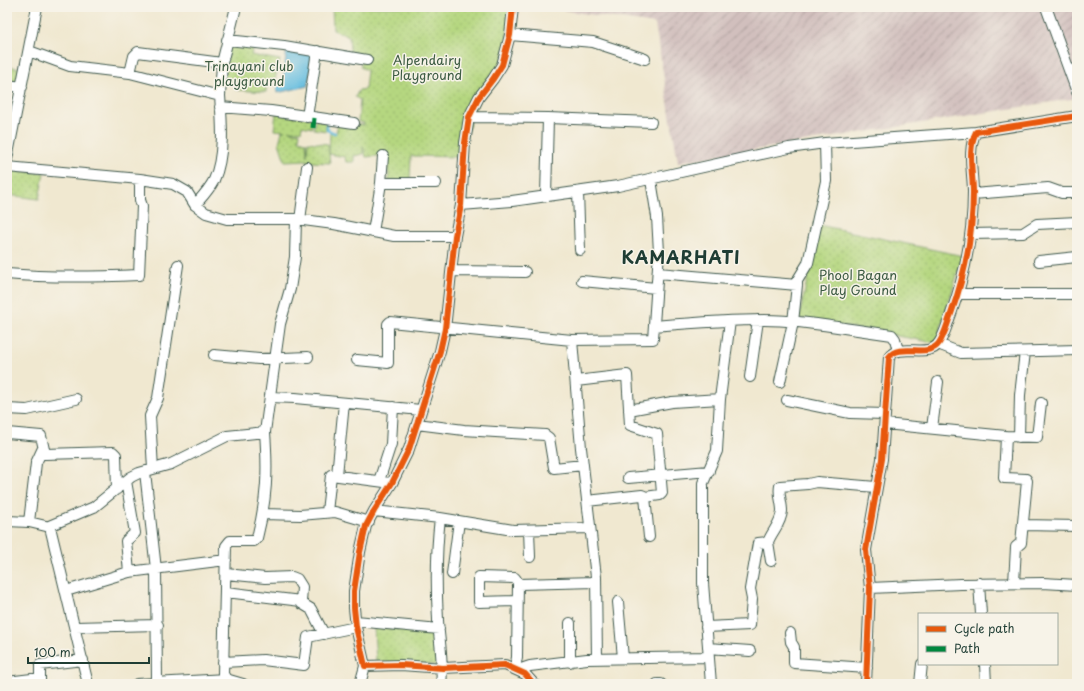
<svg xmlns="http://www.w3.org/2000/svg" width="1084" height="691" font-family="'Playpen Sans',sans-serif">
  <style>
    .industrial { fill: url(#industrial-furrows) }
    .park { fill: url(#park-dots); stroke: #6a8a5a }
    .water { fill: #61bbdf; stroke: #407c8a }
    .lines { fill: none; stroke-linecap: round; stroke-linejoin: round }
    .stream { stroke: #61bbdf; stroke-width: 2.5 }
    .minor-casing { stroke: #3e574b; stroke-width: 12 }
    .minor { stroke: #fff; stroke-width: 10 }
    .quiet { stroke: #00873e; stroke-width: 5; stroke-dasharray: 10 5; stroke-linecap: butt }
    .cycleway-casing { stroke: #f7f3e8; stroke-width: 8 }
    .cycleway { stroke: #e8590c; stroke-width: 6 }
    .labels { text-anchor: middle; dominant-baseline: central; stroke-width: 3; stroke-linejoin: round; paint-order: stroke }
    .park-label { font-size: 13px; fill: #3d5c43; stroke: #f7f3e8 }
    .district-label { font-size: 17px; font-weight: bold; letter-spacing: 1px; fill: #1f3d34; stroke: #f7f3e8 }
  </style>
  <defs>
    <pattern id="industrial-furrows" width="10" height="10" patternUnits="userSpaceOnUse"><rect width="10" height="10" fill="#d1bfbd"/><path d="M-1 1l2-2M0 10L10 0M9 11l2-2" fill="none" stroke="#a99c9a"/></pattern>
    <pattern id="park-dots" width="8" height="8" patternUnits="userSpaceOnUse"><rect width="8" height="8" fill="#b5d780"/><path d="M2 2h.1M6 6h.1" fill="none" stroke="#9bb96f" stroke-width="1.8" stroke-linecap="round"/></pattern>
  </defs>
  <rect width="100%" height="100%" fill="#f7f3e8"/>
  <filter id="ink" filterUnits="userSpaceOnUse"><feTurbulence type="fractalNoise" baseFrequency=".025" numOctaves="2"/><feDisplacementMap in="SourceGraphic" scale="8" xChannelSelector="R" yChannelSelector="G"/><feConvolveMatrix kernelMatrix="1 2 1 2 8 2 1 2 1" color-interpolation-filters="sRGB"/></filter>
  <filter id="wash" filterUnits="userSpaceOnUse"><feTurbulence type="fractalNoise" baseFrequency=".012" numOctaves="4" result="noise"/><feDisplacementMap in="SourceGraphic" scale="16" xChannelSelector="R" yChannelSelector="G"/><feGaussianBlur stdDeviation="0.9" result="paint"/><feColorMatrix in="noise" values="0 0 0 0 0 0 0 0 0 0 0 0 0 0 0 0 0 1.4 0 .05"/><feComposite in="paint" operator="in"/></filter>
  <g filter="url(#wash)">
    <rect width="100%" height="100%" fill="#f0e8d0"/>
    <path class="industrial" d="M542 7H1077V98L678 162 655 24Z"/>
    <path class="park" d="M332 7H512L503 59 481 90 459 157 411 156 410 181H389L387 155 366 157 363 147V154L354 156V162H346L345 157 329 154 330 133H336L338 123 364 125V123L358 122 360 100 355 97 359 90 365 89 367 70 360 67 362 60 368 59 350 51 349 36 333 30Z
      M229 44 253 48 251 55 280 60 274 83 266 84V92L236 90 235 84 223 83Z
      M7 66 24 69 21 87 7 85Z
      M276 113 313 119 312 128 302 126 301 131H289L300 133 299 140 306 142 307 156 308 142 328 144 330 163 307 162V160L285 161 279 143 282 131H285L274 130Z
      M315 120 326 121V131L314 129Z
      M10 170 44 173 39 199 7 195Z
      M819 225 963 256 936 343 799 318Z
      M374 628 434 631 437 665 376 662Z"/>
    <path class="water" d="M287 48 314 53 308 86 277 93 276 84 283 81Z"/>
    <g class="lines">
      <path class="stream" d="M327 122V130L335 133"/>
    </g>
  </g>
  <g filter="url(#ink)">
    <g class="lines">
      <g class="minor-casing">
        <path id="minor" d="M513 7 510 35 502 65 493 79 479 97 469 117 465 143 461 205 455 236 445 329 440 351 409 449 392 483 374 511 366 526 360 552 354 591V608L356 627 365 666 401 665 443 668 505 665 525 674 534 684
          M1046 7 1077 92
          M510 35 593 42 645 59
          M227 40 284 46 367 60
          M29 51 70 66 130 73 220 96C222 122 225 155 214 180 209 190 202 197 195 205
          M130 73 134 56 138 52 222 63
          M7 85 22 87
          M220 96 222 63 236 7
          M220 107 271 111 354 123
          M307 117 317 51
          M469 117 548 118
          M7 159 37 7
          M7 167 140 179 173 184 187 192 195 205 206 213 227 219H296L334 224 394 236H455
          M381 183H436
          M578 192 580 250
          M973 194 1048 188 1062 193H1077
          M546 196 548 118 651 122
          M461 205 512 201 618 186 789 148 825 143 976 132
          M300 220 307 167
          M373 232 381 183 383 156
          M971 234 1023 233 1037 224 1077 222
          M1039 261 1077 257
          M452 271 525 272
          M658 273 797 285 793 322 780 382
          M7 274C51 278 94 277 139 275L142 206 140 200V179
          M582 281 656 288
          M797 285V281L808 263 826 181 825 143
          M958 294H1077
          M654 326C691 323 728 320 764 320 804 320 852 330 892 335L895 339 898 351
          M572 340 581 448 596 577 597 658
          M938 344 961 353 1077 350
          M214 355 259 359 308 357
          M357 360 388 363V324L390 322 572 340 653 339 659 252 657 217 651 180
          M750 377 758 320
          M576 381 627 375 630 425 657 434 662 493 660 495 645 497 649 537
          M270 397 295 398 421 410
          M787 400 850 413 885 414
          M7 409 27 410 76 399
          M629 410 672 402 720 399
          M417 424 464 430 545 435 549 438 554 468 583 465
          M885 424 1006 436 1037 437 1041 403
          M932 428 938 382
          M7 433 41 436 45 454 113 452 116 455 117 489
          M1006 436 1004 478 1026 479 1027 481 1021 543 1016 547 1014 583
          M1019 437 1020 395 1025 352
          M153 469 150 416 158 398 178 265
          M145 472 156 569 157 682
          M337 475 344 403
          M628 478 709 471
          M126 481 135 533 126 541 129 572
          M379 481 391 444 393 407
          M587 501 642 495 646 497
          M374 511 440 518 513 530 590 528
          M327 512 331 475 392 483
          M263 514 300 515 335 512 369 522
          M440 518C436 552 436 585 438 620 439 641 444 662 441 684
          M7 521 29 522 50 527 88 684
          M29 522 36 463 43 448
          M1023 525 1077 526
          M49 526 94 507 131 477 139 473 171 464 227 436 265 432 280 324 290 289 295 257 296 219
          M529 530 530 557
          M768 542 771 561
          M226 574 265 578 292 577 297 579 302 587 301 603 311 609 324 634
          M452 574 459 521
          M979 583 981 614
          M870 588 961 584 1043 583 1077 585
          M66 591 129 572 226 560
          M226 592 301 601
          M517 601 479 602V577L515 578 519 584 596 582
          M618 602 623 658
          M356 621 439 629
          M570 623V662
          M75 627 158 625
          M706 627 750 625 752 599 750 589 758 543 768 542C772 531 781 524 782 511 782 502 778 494 780 486L808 484 817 482 876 487
          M790 633 791 642 794 647V663L867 668
          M708 648 750 651
          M223 662 263 660 304 665 308 637 356 627
          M985 664 986 684
          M515 669 517 657 518 584
          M518 670 530 666 587 659 708 657
          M7 682 40 678
          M40 684V665L83 660
          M137 684 226 679
          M243 684 226 679 223 674 226 546 230 541H254L257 538C267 498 268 473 265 432
          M360 684 365 666
          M657 684H661
          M711 684 703 583V483L717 451 720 399 730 321
          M866 684 870 588 866 550 882 459 889 357C900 342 928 359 939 343 945 334 947 324 951 314 965 275 973 235 973 192 973 174 967 149 976 132L1077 116
          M920 684 922 664"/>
      </g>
      <use href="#minor" class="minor"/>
      <path class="quiet" d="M313 128 314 118"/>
      <g class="cycleway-casing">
        <path id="cycleway" d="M513 7 510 35 502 65 493 79 479 97 469 117 465 143 461 205 455 236 445 329 440 351 409 449 392 483 374 511 366 526 360 552 354 591V608L356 627 365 666 401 665 443 668 505 665 525 674 534 684
          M866 684 870 588 866 550 882 459 889 357C900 342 928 359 939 343 945 334 947 324 951 314 965 275 973 235 973 192 973 174 967 149 976 132L1077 116"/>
      </g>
      <use href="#cycleway" class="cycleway"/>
    </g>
  </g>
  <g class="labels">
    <g class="park-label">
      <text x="427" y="59">Alpendairy<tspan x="427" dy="15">Playground</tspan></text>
      <text x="249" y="65">Trinayani club<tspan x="249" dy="15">playground</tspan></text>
      <text x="858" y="274">Phool Bagan<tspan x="858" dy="15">Play Ground</tspan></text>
    </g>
    <g class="district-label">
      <text x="681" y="257">KAMARHATI</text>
    </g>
  </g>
  <rect width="1084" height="691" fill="none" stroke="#f7f3e8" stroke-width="24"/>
  <rect x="918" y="613" width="140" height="52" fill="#f7f3e8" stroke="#a1aaa0"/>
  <rect x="926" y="626" width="20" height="6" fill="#e8590c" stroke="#a1aaa0"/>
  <text x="954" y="633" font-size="12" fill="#1f3d34">Cycle path</text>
  <rect x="926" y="646" width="20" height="6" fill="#00873e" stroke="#a1aaa0"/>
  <text x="954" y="653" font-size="12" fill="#1f3d34">Path</text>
  <path d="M28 657v6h121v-6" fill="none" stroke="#1f3d34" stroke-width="2"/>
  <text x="34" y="657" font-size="12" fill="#1f3d34" stroke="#f7f3e8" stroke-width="3" paint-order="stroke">100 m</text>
</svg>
